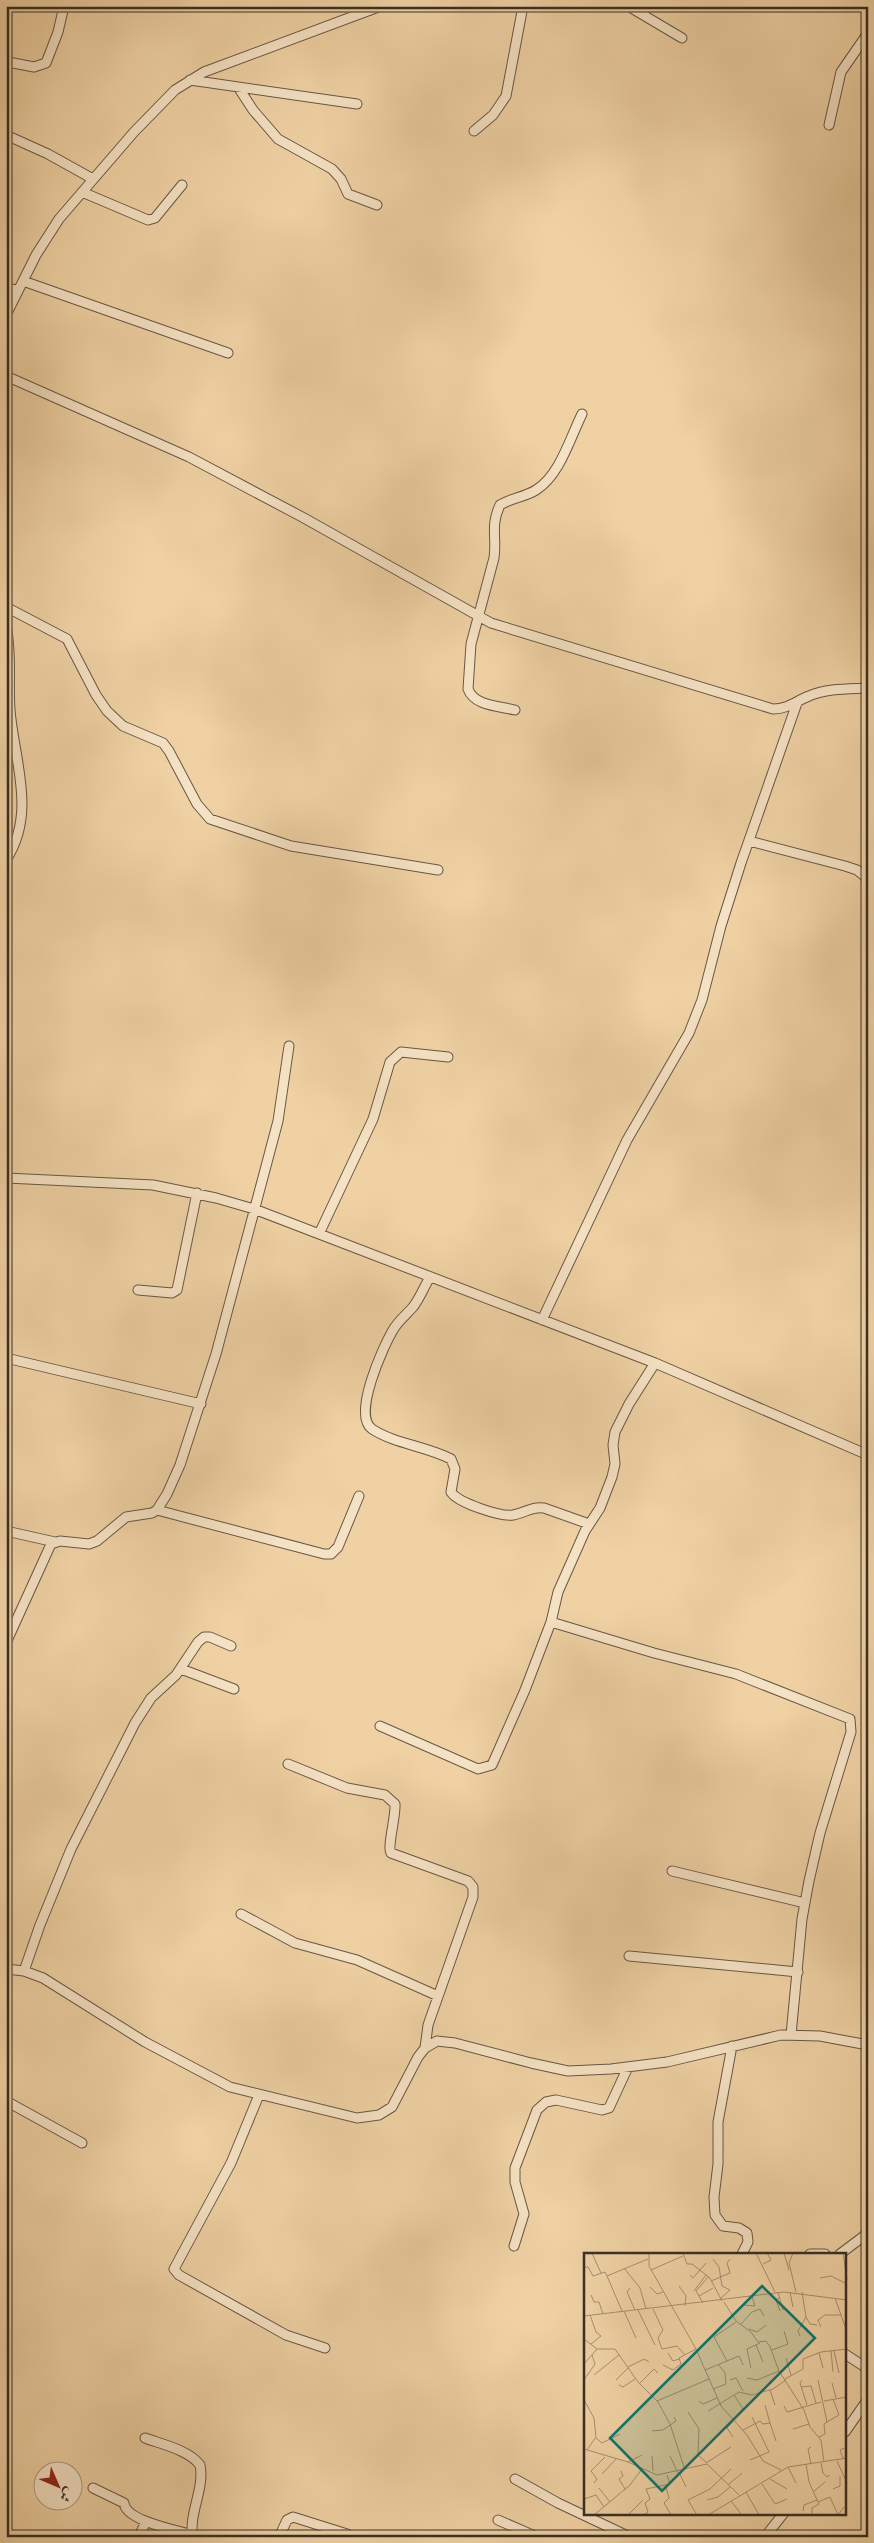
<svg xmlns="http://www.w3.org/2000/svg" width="874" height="2543" font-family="'IM FELL DW Pica',Amiri,serif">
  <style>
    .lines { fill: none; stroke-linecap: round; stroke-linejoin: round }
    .street-casing { stroke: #665845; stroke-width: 11 }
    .street { stroke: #f5e1c3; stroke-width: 9 }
    .inset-road { fill: none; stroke: #a69071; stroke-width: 1 }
    .view { fill: #0f766e; fill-opacity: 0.15; stroke: #0f766e; stroke-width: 2.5 }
    .inset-edge { fill: none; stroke: #392f26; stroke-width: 2.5 }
  </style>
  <rect width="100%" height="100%" fill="#efd1a3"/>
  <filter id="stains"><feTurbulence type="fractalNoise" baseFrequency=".004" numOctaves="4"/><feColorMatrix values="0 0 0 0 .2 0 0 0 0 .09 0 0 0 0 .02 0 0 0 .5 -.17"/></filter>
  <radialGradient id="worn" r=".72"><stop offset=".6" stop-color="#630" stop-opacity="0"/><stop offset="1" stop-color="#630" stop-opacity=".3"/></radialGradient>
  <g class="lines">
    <g class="street-casing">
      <path id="street" d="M628 6 682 38
        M6 68 8 62 34 67 46 63 58 32 64 6
        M190 80 357 104
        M238 87 253 110 278 139 332 169 341 179 348 194 377 205
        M829 125 841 72 868 33
        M474 131 493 115 506 96 523 6
        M6 135 48 154 93 179
        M82 192 148 220 155 218 182 185
        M23 281 228 353
        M6 287 18 291
        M6 315 36 255 59 219 134 132 175 90 204 72 381 6
        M6 376 189 457 304 518 491 623 773 709C788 709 796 701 809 696 827 688 849 689 868 688
        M6 607 67 639 96 695 107 711 123 726 163 743 169 751 197 804 210 819 291 846 438 870
        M6 626C12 653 8 682 10 710 14 760 37 813 6 860
        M515 710C499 706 474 706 468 689L471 644 494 558C497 538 490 526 500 505 511 498 525 497 536 490 560 475 570 438 582 414
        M749 841 845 866 857 870 868 879
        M6 1178 153 1185 216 1198 254 1209 655 1363 868 1455
        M319 1234 373 1119 390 1062 401 1052 448 1057
        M430 1277C424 1287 420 1298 413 1307 406 1315 398 1321 393 1330 383 1347 352 1415 372 1429 395 1444 426 1446 451 1459L455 1469 451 1492C458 1503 501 1517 513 1515 525 1513 532 1506 544 1508L589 1524
        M138 1290 172 1293 177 1290 197 1193
        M542 1320 627 1140 689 1033 702 1000 721 926 741 863 797 703
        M6 1358 201 1404
        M157 1510 324 1554H331L338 1547 359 1496
        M6 1531 55 1542
        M551 1622 654 1653 736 1674 850 1719 851 1732 820 1833 809 1881 802 1919 791 2035
        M6 1643 51 1544 60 1541 89 1544 97 1541 126 1517 152 1513 157 1510 167 1494 180 1465 216 1354 278 1121 289 1046
        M181 1669 234 1689
        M380 1726 478 1769 492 1765 525 1690 551 1622 558 1592 585 1531 600 1508 612 1477 615 1464 613 1445 615 1432 629 1404 655 1363
        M288 1764 347 1788 385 1795 395 1804C396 1816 387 1847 391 1853L468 1881 473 1887V1897L428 2025 425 2048
        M672 1871 805 1903
        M241 1914 295 1943 357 1960 438 1996
        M629 1956 798 1972
        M6 1969 24 1971 43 1978 145 2042 230 2087 357 2118 379 2115 392 2107 418 2057 425 2048 437 2041 455 2043 531 2063 568 2071 611 2069 667 2062 781 2035 820 2036 868 2045
        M24 1971 40 1925 71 1849 135 1723 151 1698 176 1675 198 1642 204 1637H210L231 1646
        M732 2046 718 2122V2164L714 2197 715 2215 723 2226 739 2228 747 2233 748 2242 742 2254
        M259 2095 231 2163 174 2269 179 2275 286 2335 325 2348
        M6 2101 82 2143
        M514 2246 524 2214 515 2182V2168L537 2110 546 2102 556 2100 602 2110 609 2108 628 2067
        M810 2254H825
        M840 2254 868 2233
        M845 2354 868 2369
        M845 2432 868 2399
        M145 2438C161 2444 189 2450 200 2465 205 2489 188 2514 193 2537
        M515 2479 558 2503 630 2537
        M93 2488 124 2503C126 2521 176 2530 193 2535
        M498 2520 537 2537
        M139 2537 146 2521
        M279 2537 287 2520 293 2517 347 2534
        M765 2537 783 2514"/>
    </g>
    <use href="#street" class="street"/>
  </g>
  <g transform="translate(584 2253)">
    <rect width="262" height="262" fill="#efd1a3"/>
    <path class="inset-road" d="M8 0 17 20M65 0V13L112 96 137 153 163 182 179 208 197 217M99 0 103 11H108L126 25 138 48M172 0 191 39M200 0 205 17M209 0 205 10 212 39M259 0 263 27M129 6 135 14 138 33 146 37 136 46M179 11 187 7 183 0M0 14H4L9 23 21 19 23 23M40 15 56 35 62 56M67 17 99 3M106 22 109 25 122 10M236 25 247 23 263 31M127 28 146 20 143 10 146 6M95 33 102 43 101 53M66 34 73 41 79 39M46 35 43 39 51 57M110 38 122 22M194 39 199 57M206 39 209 54M7 42 10 49H15L19 61M115 43 129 35M195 45 192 47 196 58M251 45 263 79M140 49 152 68 167 79 174 89 182 88 186 94 195 118 220 157 226 174 237 187 240 209M119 50 112 38 124 24M160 52 171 53 168 43M69 56 79 77 74 85 78 96 93 93 101 102M54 57 71 92M38 58 23 23 64 6M40 58 52 85M6 62 12 79 17 83 7 91M0 63 200 39 263 47M222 64 226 71 233 72M157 71 168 59 176 56 180 63M237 74 234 67 241 62H257M165 76 173 79 182 72M216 83 214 78 222 64 218 39M0 86 13 96H31L54 129 74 149 86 171 101 217M172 92 179 109M188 97 204 91 200 78M247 98 249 119M250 98 255 120M84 100 89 108 95 106M235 100 239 115M202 105 207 122M143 108 130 84 152 69M0 111 13 96M79 112 89 117 97 111 95 105 112 96M44 114 60 106 65 109M167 115 163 96 176 90M121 117 155 103 159 112M10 122 35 102M163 125 173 127 195 118M201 126 219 116V106L237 99 263 96M0 127 11 111 8 102M32 127 44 115M146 127 152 125 159 138M218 127 216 130 223 152M234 127 243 169 240 171 241 181 235 184M248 130 252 145M55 131 70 116 74 120M35 132 39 134 51 126M217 134 227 133 232 150M129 136 142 131 141 120 134 111M186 137 191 152M150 142 159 156M0 147 10 165 12 184 3 197M73 148 125 126M115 148 119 151 133 145M240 148 263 144M181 152 186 170M200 153 203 159 237 149M124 158 155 139 168 142 189 136 202 127M104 159 115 176 114 202 123 210M243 169 255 162 249 146M209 176 225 171M159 177 176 168 179 171 186 170 192 188M68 178 79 177 92 168 90 164M149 184 143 175 149 168M12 185 18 190 36 181M0 196 44 209 73 222 123 211 155 242M115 202 131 186M68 203 69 218M86 203 94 220M259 205 256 197 263 194M166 207 185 199 168 164M253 208 263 230M44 209 58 202M122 210 147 194M237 210 239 220 243 224 246 222M222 211 225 229 235 251 228 255V262M227 211 224 196 227 194M204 214 212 230M37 218 39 223 35 226 41 236M95 219 102 234M18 221 32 206M186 226 203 236M10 230 13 226 7 218 21 204M178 231 191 251 203 246M144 232 158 220M82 234 85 245 80 250 87 262M15 235 26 249M249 236 256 233V223M162 239 175 262M229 239 241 229M0 246 12 242 20 254M123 247 134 244 146 234M147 248 158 262M234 249 246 244 254 262 260 254M219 258 220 252 233 247M10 262 46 232 58 216M44 262 59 247M59 262 64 259 61 250 66 246 62 236 86 231 83 222M113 262 104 247 126 236 147 216M124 262 204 214 263 205"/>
    <path class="view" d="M178 33 231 85 78 238 26 185Z"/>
    <rect width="262" height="262" class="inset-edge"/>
  </g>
  <rect width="874" height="2543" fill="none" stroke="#efd1a3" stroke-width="25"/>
  <rect x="8" y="8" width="859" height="2528" fill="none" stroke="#392f26" stroke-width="2.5"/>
  <rect x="12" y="12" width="849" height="2518" fill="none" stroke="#392f26"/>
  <g transform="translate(58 2486) rotate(135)"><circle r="24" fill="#f5e1c3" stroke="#aa9a84"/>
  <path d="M0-4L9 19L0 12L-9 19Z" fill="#8f2418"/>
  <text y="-8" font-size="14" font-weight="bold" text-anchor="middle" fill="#392f26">ش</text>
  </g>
  <rect width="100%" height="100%" filter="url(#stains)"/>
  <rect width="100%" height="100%" fill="url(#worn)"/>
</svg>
